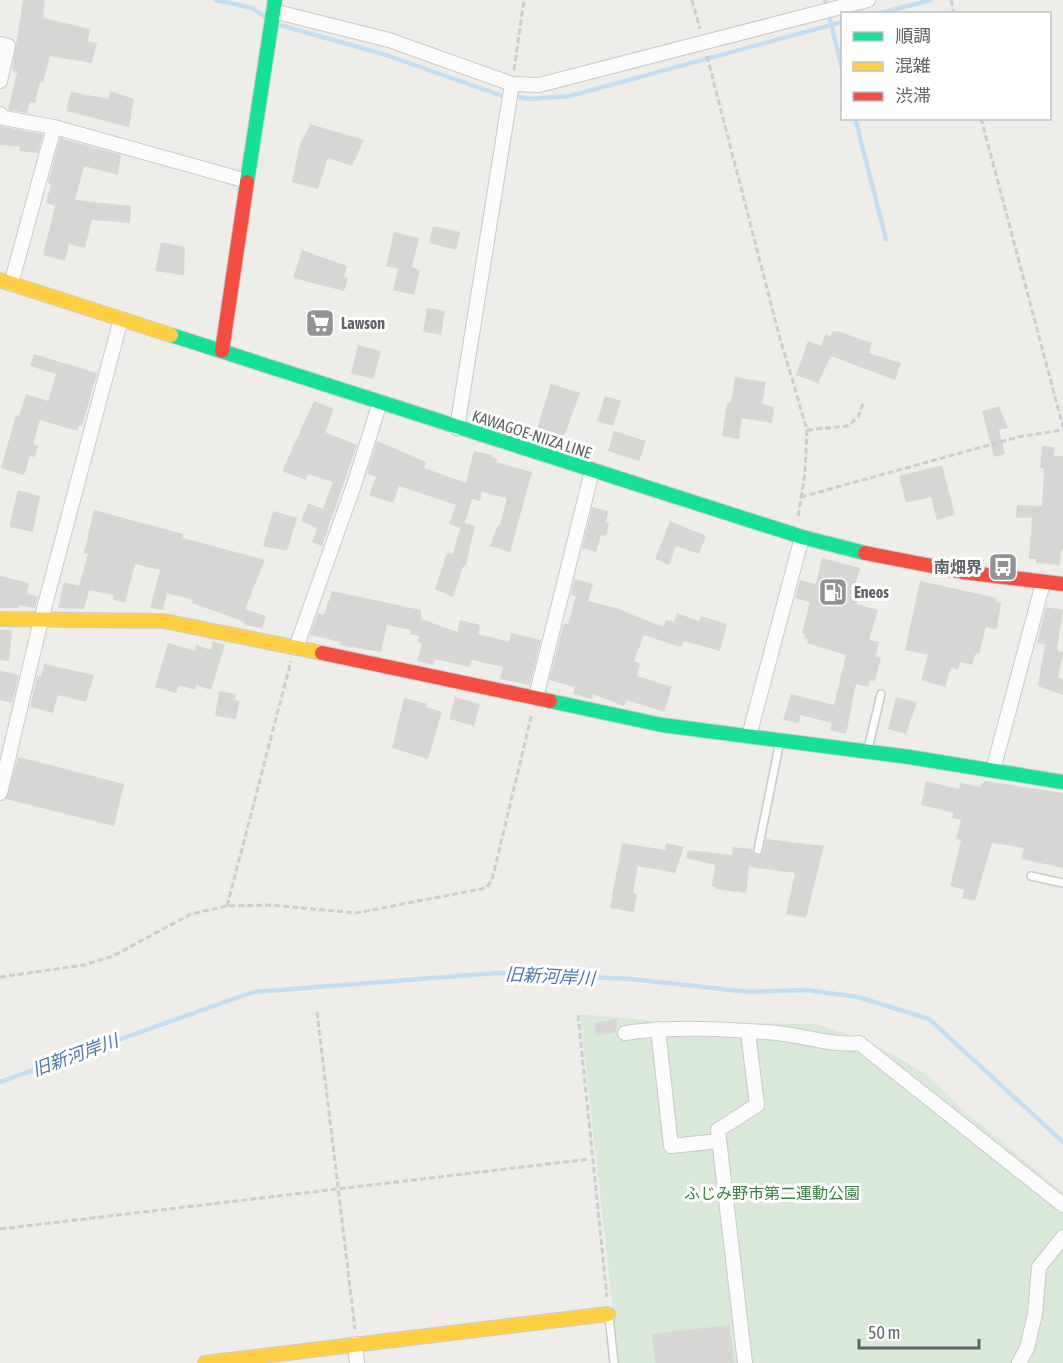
<svg xmlns="http://www.w3.org/2000/svg" width="1063" height="1363" font-family="'Asap Condensed','Noto Sans JP',sans-serif">
  <style>
    .green { fill: #d9e9d7 }
    .lines { fill: none; stroke-linecap: round; stroke-linejoin: round }
    .stream { stroke: #c3def3; stroke-width: 4.5 }
    .building { fill: #d7d6d4 }
    .lane-casing { stroke: #c9c9c9; stroke-width: 10 }
    .street-casing { stroke: #c9c9c9; stroke-width: 16 }
    .fast-casing { stroke: #cbcbcb; stroke-width: 16 }
    .slow-casing { stroke: #cbcbcb; stroke-width: 16 }
    .jam-casing { stroke: #cbcbcb; stroke-width: 16 }
    .path { stroke: #cacecd; stroke-width: 3; stroke-dasharray: 6 3; stroke-linecap: butt }
    .lane { stroke: #fcfcfc; stroke-width: 7 }
    .street { stroke: #fcfcfc; stroke-width: 14 }
    .fast { stroke: #16e098; stroke-width: 14 }
    .slow { stroke: #ffcf43; stroke-width: 14 }
    .jam { stroke: #f24e42; stroke-width: 14 }
    .labels { text-anchor: middle; dominant-baseline: central; stroke-width: 6; stroke-linejoin: round; paint-order: stroke }
    .poi-label { font-size: 16px; font-weight: bold; fill: #606367; stroke: #fff; text-anchor: start }
    .street-label { font-size: 16px; fill: #606367; stroke: #fff }
    .park-label { font-size: 16px; fill: #3e8041; stroke: #fff }
    .water-label { font-size: 18px; font-style: italic; fill: #4e78a9; stroke: #fff }
  </style>
  <rect width="100%" height="100%" fill="#eeedea"/>
  <path class="green" d="M580 1014 665 1022 816 1024 870 1042 923 1072 965 1112 1063 1192V1363H619Z"/>
  <g class="lines">
    <path class="stream" d="M216 0 252 8 267 18
      M825 0 842 68
      M877 14 931 0
      M276 24 383 54 500 95 532 99 570 96 842 22
      M855 118 886 239
      M0 1082 253 992 497 973 631 979 749 992 806 990 858 997 929 1019 1063 1142"/>
  </g>
  <path class="building" d="M23 0H45L43 18 90 29 88 41 97 43 92 63 50 56 43 83 40 82 35 103 30 102 27 113 8 110 17 72 12 71Z
    M110 91 134 99 129 127 66 111 71 92 109 99Z
    M310 124 364 140 352 166 328 158 318 189 292 182 299 147Z
    M0 126 43 134 38 153 19 151 20 147 0 145Z
    M60 138 121 155 118 175 84 166 75 200 131 206 130 223 92 220 85 248 69 244 65 261 43 255 55 206 46 203 51 184 48 183Z
    M433 226 460 232 456 250 429 243Z
    M394 232 419 238 412 267 420 270 414 295 393 290 398 269 386 266Z
    M161 242 185 247 184 275 155 271Z
    M302 250 347 266 344 277 348 278 344 291 293 278Z
    M427 308 445 311 441 335 423 332Z
    M837 331 872 343 869 353 901 363 895 380 831 356 818 383 796 375 808 341 821 346 825 334 831 336 832 332Z
    M358 345 381 351 373 379 351 373Z
    M34 354 97 373 82 426 79 425 77 431 40 420 33 444 38 446 35 457 30 456 24 475 1 468 16 415 19 416 26 394 48 401 56 374 30 366Z
    M735 377 766 382 762 404 774 407 772 423 742 418 739 439 722 436 727 403H731Z
    M551 384 580 393 563 439 537 428Z
    M605 396 621 401 613 426 597 421Z
    M314 401 334 409 325 432 357 445 322 546 312 542 317 528 301 521 308 503 323 509 333 482 308 474 306 480 282 471Z
    M999 406 1008 428 999 430 1005 454 994 457 982 411Z
    M614 431 646 441 639 461 608 451Z
    M377 441 426 462 424 468 466 483 474 451 492 455 491 457 497 459 496 462 532 472 510 552 490 546 498 525H500L507 498 482 492 480 501 472 499 465 523 475 526 466 565 463 567 453 597 435 589 447 553 453 554 460 528 449 524 456 505 399 486 393 503 369 495 376 477 367 473Z
    M1042 446 1055 447 1054 456H1063V550H1061L1060 565 1036 563V559H1029L1032 518H1016L1017 505 1042 506 1044 469 1040 468Z
    M942 465 955 515 937 520 931 497 906 503 899 476Z
    M18 490 40 496 33 532 9 527Z
    M592 507 608 511 606 523H609L606 536 601 535 596 552 582 548Z
    M94 510 183 534V538L265 560 245 609 266 616 262 628 244 625 245 622 192 603 193 600 167 593 163 610 150 608 160 570 135 564 125 603 113 599 114 595 89 590 84 609 58 608 64 582 79 586 88 554 84 553Z
    M273 511 297 518 287 551 263 546Z
    M670 521 706 536 699 554 676 546 669 565 655 559Z
    M822 558 860 568 853 593 859 595 857 604 878 610 869 640 879 642 876 657 881 658 875 681 870 680 868 687 856 684 846 734 830 730 832 723 800 715 799 723 783 720 791 694 834 705 846 655 807 643 808 639 804 638 805 634 802 633 810 602 795 598 800 580 816 584Z
    M0 576 29 583 27 594 38 596 35 608 19 605 18 608H0Z
    M574 579 593 584 588 601 616 608 663 627 666 620 674 622 677 613 699 621 701 616 727 624 720 651 684 641 680 647 644 635 634 661 640 663 637 676 672 687 664 712 627 700 624 706 593 694 592 699 573 694 575 687 549 680 564 623 568 624 576 596 571 595Z
    M920 581 997 598 996 602 1001 603 997 630 986 627 979 654 976 653 972 665 960 662 958 670 951 668 945 687 921 680 928 655 905 650Z
    M332 591 421 610V619L457 632 460 620 480 625 478 634 509 642 511 633 541 640 530 685 500 679 503 667 472 660 470 667 435 659 433 665 417 661 422 644 417 642 419 636 410 634 411 630 387 625 381 652 340 645 341 642 310 635 318 613 324 615Z
    M1046 607 1063 610 1057 650 1063 652 1058 678 1063 679V695L1038 686 1045 644 1037 643Z
    M0 630H12L9 661 0 660Z
    M213 641 225 645 211 690 196 685 195 690 179 685 176 693 155 687 168 643 195 651 196 645 211 650Z
    M44 664 94 675 86 702 58 695 53 713 30 707 37 676 41 677Z
    M0 671 19 675 12 703 0 700Z
    M219 691 236 694 235 700 240 701 236 719 215 716Z
    M455 697 480 704 474 726 449 719Z
    M896 697 917 702 906 734 888 729Z
    M404 698 428 704 426 707 442 712 428 759 392 748Z
    M18 757 124 784 114 826 6 799Z
    M926 781 959 789 960 783 979 787 985 781 1063 793V868L1021 859 1024 848 992 843 975 901 962 898 964 890 950 886 961 840 956 839 961 820 952 818 954 813 921 805Z
    M766 839 824 846 806 918 786 914 795 873 749 867 746 893 715 889 716 887 712 886 715 865 686 858 688 850 732 855 733 847 752 849 754 854 759 855 763 852Z
    M622 843 665 850 666 843 684 847 675 873 638 866 633 893 637 894 634 912 610 908Z
    M617 1019 616 1032 596 1036 594 1023Z
    M730 1325 734 1363H655L652 1334Z"/>
  <g class="lines">
    <g class="lane-casing">
      <path id="lane" d="M868 749 881 694
        M758 850 780 741
        M1031 876 1063 883
        M609 1316 614 1363"/>
    </g>
    <g class="street-casing">
      <path id="street" d="M273 11 389 40 512 84 539 85 868 0
        M0 44 8 46 0 81
        M0 114 4 118 54 127
        M11 284 54 127 247 181
        M457 428 512 84
        M296 648 355 482 380 402
        M536 697 592 471
        M749 736 802 537
        M993 770 1043 583
        M0 793 41 620 121 319
        M658 1029 671 1146 719 1141
        M625 1033C674 1026 727 1029 777 1033 805 1036 831 1046 859 1043L1063 1205
        M355 1344 357 1363
        M745 1363 718 1130 757 1105 748 1032
        M1019 1363 1027 1348 1035 1314 1039 1267 1063 1237"/>
    </g>
    <g class="fast-casing">
      <path id="fast" d="M247 182 275 0
        M171 335 802 537 865 553
        M550 701 662 725 909 757 1063 782"/>
    </g>
    <g class="slow-casing">
      <path id="slow" d="M0 280 171 335
        M0 619 164 621 322 653
        M205 1363 608 1314"/>
    </g>
    <g class="jam-casing">
      <path id="jam" d="M222 351 247 182
        M865 553 963 572 1063 584
        M322 653 550 701"/>
    </g>
    <path class="path" d="M692 0 700 29
      M951 0 954 14
      M707 56 779 335 807 430 805 473 798 518
      M514 70 524 0
      M981 118 1063 427
      M807 430 848 426 858 417 864 401
      M801 497 1018 437 1063 430
      M227 906 291 661
      M0 977 84 965 113 956 191 914 227 906 271 905 356 913 486 888 492 880 532 713
      M317 1012 355 1329
      M578 1015 607 1297
      M0 1229 590 1159"/>
    <use href="#lane" class="lane"/>
    <use href="#street" class="street"/>
    <use href="#fast" class="fast"/>
    <use href="#slow" class="slow"/>
    <use href="#jam" class="jam"/>
  </g>
  <defs>
    <g id="supermarket-square" transform="scale(1.5)"><rect x="-9" y="-9" width="18" height="18" rx="4" fill="#929395" stroke="#fff"/><path d="M-6-5.5h2.5l.6 2H6L4.5 2H-2.5L-4.4-4H-6ZM-1.5 3.2a1.3 1.3 0 1 0 .1 0ZM3 3.2a1.3 1.3 0 1 0 .1 0Z" fill="#fff"/></g>
    <g id="bus-square" transform="scale(1.5)"><rect x="-9" y="-9" width="18" height="18" rx="4" fill="#929395" stroke="#fff"/><path d="M-5-6H5V4H4V6H2V4H-2V6H-4V4H-5ZM-3.5-4V0h7V-4ZM-3.5 1.2v1.5H-2V1.2ZM2 1.2v1.5H3.5V1.2Z" fill="#fff"/></g>
    <g id="fuel-square" transform="scale(1.5)"><rect x="-9" y="-9" width="18" height="18" rx="4" fill="#929395" stroke="#fff"/><path d="M-5.5-6h7V0h2V4h1.3V-2.5L3-4.5l.8-.8L6-3V5H2.5V1h-1V6h-7ZM-4.2-4.7v3.2H.2V-4.7Z" fill="#fff"/></g>
  </defs>
  <g fill-rule="evenodd">
    <use href="#supermarket-square" x="320" y="323"/>
    <use href="#bus-square" x="1003" y="567"/>
    <use href="#fuel-square" x="833" y="592"/>
  </g>
  <g class="labels">
    <g class="poi-label">
      <text x="341" y="323">Lawson</text>
      <text x="982" y="567" text-anchor="end">南畑界</text>
      <text x="854" y="592">Eneos</text>
    </g>
    <g class="street-label">
      <text transform="translate(532 434) rotate(18)">KAWAGOE-NIIZA LINE</text>
    </g>
    <g class="park-label">
      <text x="772" y="1193">ふじみ野市第二運動公園</text>
    </g>
    <g class="water-label">
      <text transform="translate(550 976) rotate(3)">旧新河岸川</text>
      <text transform="translate(75 1055) rotate(-20)">旧新河岸川</text>
    </g>
  </g>
  <rect x="841" y="12" width="210" height="108" fill="#ffffff" stroke="#bfc1c2" stroke-width="1.5"/>
  <rect x="853" y="32" width="30" height="9" fill="#16e098" stroke="#bfc1c2" stroke-width="1.5"/>
  <text x="895" y="42" font-size="18" fill="#606367">順調</text>
  <rect x="853" y="62" width="30" height="9" fill="#ffcf43" stroke="#bfc1c2" stroke-width="1.5"/>
  <text x="895" y="72" font-size="18" fill="#606367">混雑</text>
  <rect x="853" y="92" width="30" height="9" fill="#f24e42" stroke="#bfc1c2" stroke-width="1.5"/>
  <text x="895" y="102" font-size="18" fill="#606367">渋滞</text>
  <path d="M859 1339v9h120v-9" fill="none" stroke="#606367" stroke-width="3"/>
  <text x="868" y="1339" font-size="18" fill="#606367" stroke="#ffffff" stroke-width="4.5" paint-order="stroke">50 m</text>
</svg>
